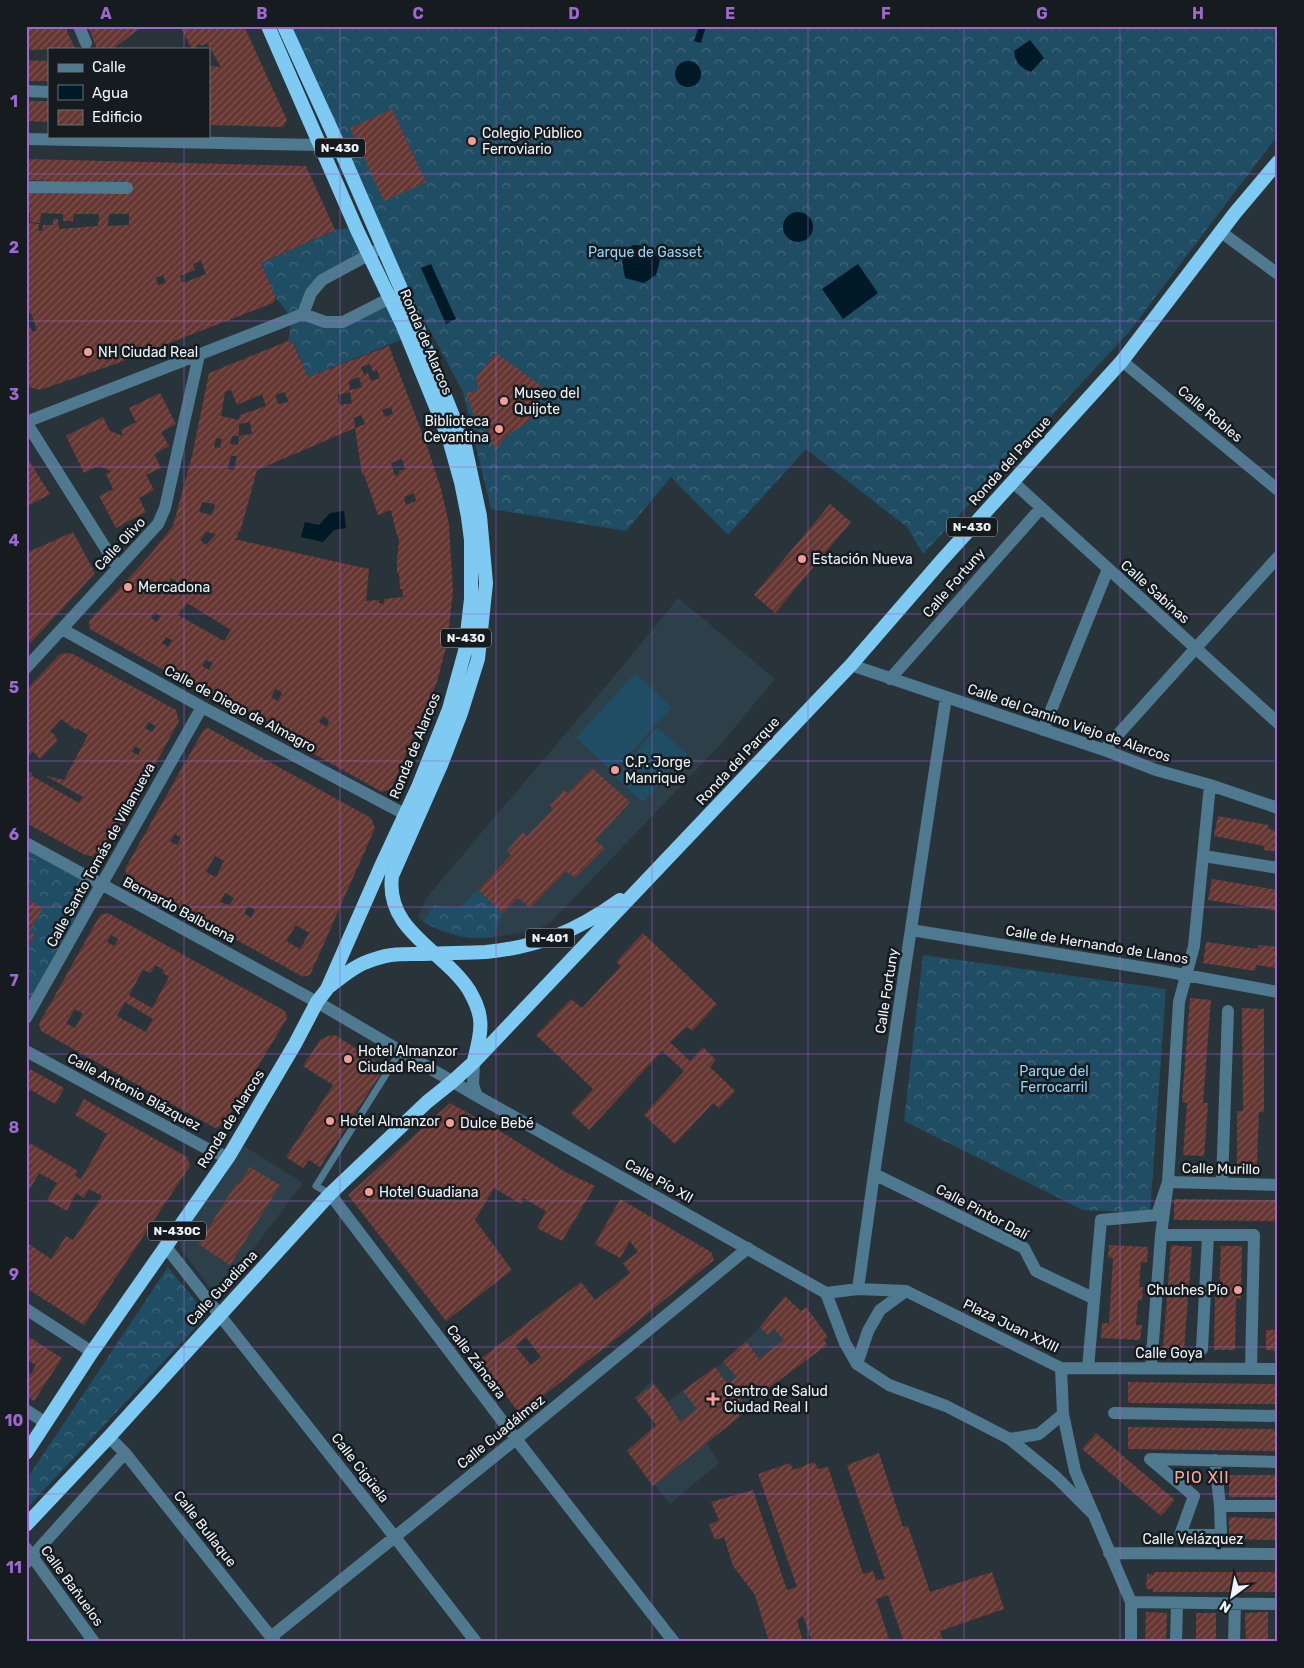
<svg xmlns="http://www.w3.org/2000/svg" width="1304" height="1668" font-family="Rubik,sans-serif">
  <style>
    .built { fill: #2d3f49 }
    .forest { fill: url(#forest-crowns) }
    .pitch { fill: #1f4d63 }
    .water { fill: #001926 }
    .building { fill: url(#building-hatch); fill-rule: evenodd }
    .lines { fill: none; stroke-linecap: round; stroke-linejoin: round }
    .service { stroke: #4f798f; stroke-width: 7 }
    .minor { stroke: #4f798f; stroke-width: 12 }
    .trunk { stroke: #7ecaf2; stroke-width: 14 }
    .grid { fill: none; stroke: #9d68d0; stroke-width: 1; stroke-opacity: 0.55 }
    .poi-dot { fill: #f59c94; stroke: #151b1e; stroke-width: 2 }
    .labels { text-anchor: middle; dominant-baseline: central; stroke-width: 5; stroke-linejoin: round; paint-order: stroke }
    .shield { fill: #151b1e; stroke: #acb3b7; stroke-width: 1 }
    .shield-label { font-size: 12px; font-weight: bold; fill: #edf4f8 }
    .poi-label { font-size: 14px; fill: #edf4f8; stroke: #151b1e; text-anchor: start }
    .park-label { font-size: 14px; fill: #96d3f5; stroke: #151b1e }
    .street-label { font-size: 14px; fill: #edf4f8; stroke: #151b1e }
    .quarter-label { font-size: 16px; letter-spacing: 1px; fill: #fba7a0; stroke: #151b1e }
    .neatline { fill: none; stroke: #9d68d0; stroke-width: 2 }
    .grid-label { font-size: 16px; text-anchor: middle; font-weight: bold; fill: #9d68d0 }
  </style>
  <defs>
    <pattern id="forest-crowns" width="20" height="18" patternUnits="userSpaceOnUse" patternTransform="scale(1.25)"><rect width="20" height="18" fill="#1f4d63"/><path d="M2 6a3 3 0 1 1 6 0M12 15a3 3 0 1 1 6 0" fill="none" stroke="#40677a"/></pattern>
    <pattern id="building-hatch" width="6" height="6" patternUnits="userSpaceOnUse" patternTransform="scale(1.25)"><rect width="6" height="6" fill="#653632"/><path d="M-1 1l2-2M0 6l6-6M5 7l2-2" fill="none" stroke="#7b5450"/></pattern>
  </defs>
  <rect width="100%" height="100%" fill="#28343a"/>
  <path class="built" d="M678 598 775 679 721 744 550 923 534 931 489 938 464 937 444 932 423 922 418 917 419 914 427 897 627 661Z
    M242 1145 303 1183 220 1293H214L180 1248V1241Z
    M785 1296 827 1345 753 1400 749 1409 707 1443 719 1463 670 1504 627 1451 656 1425 635 1398 651 1381 668 1401 723 1362 746 1341 760 1327Z"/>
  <path class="forest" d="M289 26H1278V135L1129 332 923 554 907 527 806 449 728 535 671 477 626 531 491 509 463 392 373 224Z
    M348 228 357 230 368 255 311 293 293 319 325 322 390 298 408 337 308 377 294 344 288 341 292 319 276 298 261 263 335 230Z
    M26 843 101 885 26 1018Z
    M478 890 503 913 494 937C470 941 444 934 423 922L434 905 459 908Z
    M923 955 1166 989 1150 1213 1083 1210 904 1121Z
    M168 1267 207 1315 26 1509V1480Z"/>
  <path class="pitch" d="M635 673 672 707 613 772 576 738Z
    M657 727 687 754 643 802 615 777Z"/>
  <path class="water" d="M699 26H706L701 43 694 41Z
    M1030 40 1044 58 1031 72C1020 68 1015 62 1014 51Z
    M675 74a13 13 0 1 1 26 0a13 13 0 1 1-26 0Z
    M783 227a15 15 0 1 1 30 0a15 15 0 1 1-30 0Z
    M632 245 647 246 660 260 656 275 644 283 625 278 622 261Z
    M431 264 456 319 446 324 421 268Z
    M858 264 878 293 843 319 822 289Z
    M344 511 346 528 334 530 323 542 301 537 305 522 319 525 330 513Z"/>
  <path class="building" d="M26 26H65L75 49 26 50Z
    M88 26H143L113 49H97Z
    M180 26H244L287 120 283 127 209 125V66L221 67 207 43 201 46 200 44 192 49Z
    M26 60 49 61V81H26Z
    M26 101H49V122L26 121Z
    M392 109 426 182 384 201 350 128Z
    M26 159 306 166 335 230 261 263 276 298 273 303 115 364 40 390 26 386V326L28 324 33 332 37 330 31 313 26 316 27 223 39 224 38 231H42L43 225H53V219H58L59 229 98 226 99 214H74L73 221H63V214L41 213 40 223 30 222V213H26V192L129 183 26 180ZM109 214H129V225L108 226ZM201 261 206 274 183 283 180 276 195 270 193 264ZM163 275 166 283 158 285 156 278Z
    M288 341 293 343 308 377 389 346 428 449 441 489 449 524 453 592 447 643 437 682 391 789 382 792 90 629 89 621 149 556 173 526 192 456 209 373ZM370 364 373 372 377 370 380 378 371 381 368 373 364 375 361 367ZM359 377 362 387 350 390 349 381ZM231 390 237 405 262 394 266 406 240 415 239 420 221 416 225 392ZM284 392 289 402 278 404 275 395ZM350 392 352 403 339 405 338 395ZM391 407 393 414 385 417 382 410ZM361 415 365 424 355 428 362 475 364 474 378 515 391 510 396 532 399 539V546H398V555L397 556V573H399L400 589H402L403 597 384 599V604L379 603V600L366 601 369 569 234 539 237 538 238 532H240L257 470 355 428 354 418ZM250 422 252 434 239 436 238 445 230 444 232 436H239V424ZM216 438 222 439 220 448 214 447ZM231 456H237L234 470 228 469ZM402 459 405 469 399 471V474L395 476 391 463ZM414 493 416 501 406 505 404 497ZM202 502 215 504 212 515 199 512ZM206 532 216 534 206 545 200 540ZM171 578 178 583 171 592 165 588ZM187 603 231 630 224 641 178 615ZM154 612 161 616 157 622 151 618ZM166 637 172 640 168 647 162 643ZM206 660 213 663 209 670 202 666ZM276 689 282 693 278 701 271 697ZM323 716 329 720 327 727 319 722Z
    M496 353 543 387 538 397 541 398 539 403 527 423 507 435 495 451 484 416 477 425 466 392 479 391 476 377Z
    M160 393 176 424 161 432 169 446 154 454 161 468 146 475 154 490 139 498 146 512 116 528 99 496 113 489 106 474 111 471 98 466 84 473 66 436 103 417 110 431 123 436 121 430 136 422 129 408Z
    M26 456 50 494 26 507Z
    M830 504 851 522 775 613 754 595Z
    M73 532 95 573 26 648V553Z
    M71 653 176 710 179 721 107 851 102 855 96 857 85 855 26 823V772L32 773V776L79 803 83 797 46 776 64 780 88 735 76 728V730L61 719 50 731 56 736 55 738 58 740 40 759 33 751 26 760V690L60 654ZM148 722 156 726 152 732 145 728ZM135 746 141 750 138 755 132 752Z
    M208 728 371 818 375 828 310 975 303 977 128 879 125 869 204 729ZM175 834 181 838 177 845 170 842ZM215 856 224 861 216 877 206 872ZM225 893 234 898 229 905 220 902ZM248 906 255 910 251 918 244 913ZM296 925 309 933 300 949 286 941Z
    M592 768 630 802 595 840 605 848 575 878 566 871 530 908 518 898 503 913 478 890 511 855 507 851 523 832 527 836 553 809 550 805 564 790 568 793Z
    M1218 816 1268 825V829L1278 831V852L1264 850V846L1214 836Z
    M1212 879 1278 890V911L1208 900Z
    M26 898 43 908 29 932 35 935 26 950Z
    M108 913 285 1011 287 1018 223 1125 215 1128 41 1031 39 1024 100 915ZM111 935 118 939 114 946 107 942ZM155 965 164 970 162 972 169 977 152 1008 129 995 143 970 151 973ZM125 1002 153 1019 146 1032 117 1016ZM75 1009 83 1014 75 1028 66 1023Z
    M643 933 717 1004 692 1031 687 1027 670 1042 690 1061 703 1047 716 1060 710 1067 735 1091 719 1108 713 1103 675 1144 644 1115 684 1071 662 1051 589 1130 571 1113 593 1089 536 1035 571 999 582 1008 621 966 616 962Z
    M1206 942 1258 949 1259 945 1278 947V968L1256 965 1255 971 1203 963Z
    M1190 998 1211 1000 1203 1103H1208L1204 1156 1183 1155 1187 1103 1182 1102Z
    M1242 1008 1264 1009V1112H1259L1257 1164H1237V1111H1243Z
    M335 1035 377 1062 380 1075 320 1167 309 1160 303 1168 286 1157 333 1085 303 1066 320 1040 328 1036Z
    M26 1067 64 1088 55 1104 31 1090 26 1092Z
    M84 1099 187 1157 190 1166 84 1325 26 1288V1242L51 1259 66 1236 73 1240 102 1196 89 1189 84 1198 76 1193 67 1211 47 1200 57 1183 39 1173 29 1190 26 1188V1141L78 1171 75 1176 81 1179 107 1134 75 1115Z
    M450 1103 497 1129 567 1173 595 1186 562 1241 537 1228 546 1211 523 1198 521 1204 494 1188 475 1220 512 1270 446 1321 348 1195Z
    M250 1167 280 1185 230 1265 198 1244 237 1183 239 1184Z
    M620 1199 711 1252 714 1260 622 1334 520 1414 479 1360 581 1282 595 1300 630 1273 623 1263 638 1252 630 1241 620 1258 595 1244ZM526 1337 541 1357 531 1365 515 1346Z
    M1174 1199 1278 1200 1277 1221 1174 1220Z
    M1109 1245 1148 1247 1147 1262H1141L1139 1287H1143L1142 1300H1138L1136 1325H1142L1140 1340 1101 1338 1102 1323H1109L1113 1258H1108Z
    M1171 1245 1192 1247 1184 1349 1163 1348Z
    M1221 1246H1242L1241 1299 1236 1298 1235 1350H1214L1215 1297H1219Z
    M785 1296 801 1311 806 1307 828 1337 824 1340 827 1345 752 1400 745 1390 738 1396 749 1409 653 1486 627 1451 656 1425 635 1398 654 1384 668 1402 680 1422 697 1409 683 1391 715 1367 728 1384 737 1377 723 1362 746 1341 759 1359 784 1340 774 1329 768 1335 760 1327Z
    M1266 1330H1278V1351L1266 1350Z
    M26 1335 62 1358 34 1401 26 1396V1371L31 1374 36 1365 26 1359Z
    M1128 1382 1278 1384V1404L1128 1403Z
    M1128 1427 1278 1429V1451L1128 1449Z
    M1096 1433 1175 1500 1161 1516 1082 1449Z
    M879 1453 903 1527 908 1526 930 1592 992 1572 1004 1609 940 1631 943 1642H904L888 1595 876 1599 890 1642H812L803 1616 797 1620 803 1642H769L755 1595 733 1566 724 1537 715 1540 709 1525 719 1520 711 1502 753 1490 787 1590 797 1587 758 1474 790 1463 793 1470 814 1462 818 1469 828 1467 863 1574 873 1571 876 1580 885 1579 847 1465Z
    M1229 1475H1278V1497H1229Z
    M1229 1517 1278 1519V1540L1229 1539Z
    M1154 1572H1278V1592H1153V1589H1146L1147 1574 1154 1575Z
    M1146 1612 1167 1613 1166 1642H1145Z
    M1268 1612V1642H1246L1245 1613Z
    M1196 1613H1216V1642H1196Z"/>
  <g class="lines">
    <path class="service" d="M330 1194 316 1186 395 1060 398 1050"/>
    <path class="minor" d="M79 26 86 43
      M26 91 49 92
      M26 139 321 145
      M26 187 127 188
      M1221 232 1278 274
      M303 314 311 293 322 280 383 247
      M303 314 325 322H343L398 294
      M1122 361 1278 490
      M1013 482 1278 723
      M118 568 26 422 303 314
      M62 629 202 707 414 819
      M851 665 1104 750 1156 770 1210 785 1278 808
      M26 668 158 524 165 508 199 355
      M890 679 1041 508
      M1043 730 1108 569
      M1104 750 1278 557
      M26 843 317 1002 477 1096 826 1293
      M1204 856 1278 868
      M911 930 1158 970 1278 992
      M26 1018 202 707
      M26 1051 215 1153 229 1156
      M474 1062 473 1085 477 1096
      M874 1174 1024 1248 1036 1271 1093 1298
      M1222 1183 1228 1011
      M330 1194 516 1439 674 1642
      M1161 1235H1254L1251 1369
      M166 1247 394 1536 476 1642
      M858 1289 874 1174 946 697
      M826 1293 858 1289 906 1291 1061 1368 1278 1369
      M826 1293 845 1343 857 1364 889 1385 946 1406 1010 1439 1056 1477 1095 1516
      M26 1309 92 1352
      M1202 1349 1208 1236
      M857 1364 868 1331 880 1310 906 1291
      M1061 1368 1063 1414 1075 1471 1131 1602V1642
      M1088 1368 1101 1220 1157 1215 1168 1182 1278 1185
      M1151 1368 1161 1235 1168 1182 1179 1002 1194 946 1210 785
      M26 1410 46 1423
      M1114 1413 1278 1416
      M109 1437 125 1453 275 1642
      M1010 1439 1039 1434 1063 1414
      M1150 1459 1194 1496 1180 1535H1221L1220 1506 1215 1460
      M1150 1459 1278 1462
      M1220 1506H1278
      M26 1548 94 1642
      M1109 1553 1278 1554
      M26 1563 125 1453
      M1131 1602 1278 1604
      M271 1637 516 1439 748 1248
      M1176 1642 1177 1603
      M1234 1642 1235 1603"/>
    <path class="trunk" d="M284 26 337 142 415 321 465 446 480 516 486 583 478 659 461 713 441 765 392 876C385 931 443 950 469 990 474 999 479 1008 480 1019 482 1033 477 1047 474 1061
      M330 986C344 975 357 964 375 959 391 953 408 954 424 954 445 953 465 953 486 952 538 947 577 931 620 900
      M26 1453 92 1352 229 1156 295 1044 317 1002 327 989 382 864 418 787 449 709 465 651 471 599V540L468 517 461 482 449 439 403 326 357 230 268 26
      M26 1525 109 1437 330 1194 427 1102 452 1082 474 1062 851 665 942 560 1122 361 1235 213 1278 162"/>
  </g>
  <path class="grid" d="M184 26V49M340 26V1642M496 26V1642M652 26V1642M808 26V1642M964 26V1642M1120 26V1642M184 136V1642M26 174H1278M26 321H1278M26 467H1278M26 614H1278M26 761H1278M26 907H1278M26 1054H1278M26 1201H1278M26 1347H1278M26 1494H1278"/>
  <g class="poi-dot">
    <circle cx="472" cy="141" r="5"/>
    <circle cx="88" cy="352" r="5"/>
    <circle cx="504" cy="401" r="5"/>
    <circle cx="499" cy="429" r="5"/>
    <circle cx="802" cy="559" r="5"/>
    <circle cx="128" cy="587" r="5"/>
    <circle cx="615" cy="770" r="5"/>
    <circle cx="348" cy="1059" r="5"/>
    <circle cx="330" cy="1121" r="5"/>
    <circle cx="450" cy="1123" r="5"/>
    <circle cx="369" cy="1192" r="5"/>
    <circle cx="1238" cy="1290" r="5"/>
    <path d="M710.5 1391.5h5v5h5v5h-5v5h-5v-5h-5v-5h5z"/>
  </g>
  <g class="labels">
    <g class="shield">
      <rect x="315" y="138.5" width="50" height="19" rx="4"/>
      <rect x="947" y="517.5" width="50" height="19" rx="4"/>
      <rect x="441" y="628.5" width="50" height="19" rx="4"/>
      <rect x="526" y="928.5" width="48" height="19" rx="4"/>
      <rect x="148" y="1221.5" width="58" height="19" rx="4"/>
    </g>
    <g class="shield-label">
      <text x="340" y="148">N-430</text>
      <text x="972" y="527">N-430</text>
      <text x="466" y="638">N-430</text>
      <text x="550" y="938">N-401</text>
      <text x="177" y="1231">N-430C</text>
    </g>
    <g class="poi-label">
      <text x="482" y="133">Colegio Público<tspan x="482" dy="16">Ferroviario</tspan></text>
      <text x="98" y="352">NH Ciudad Real</text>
      <text x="514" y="393">Museo del<tspan x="514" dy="16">Quijote</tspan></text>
      <text x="489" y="421" text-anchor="end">Biblioteca<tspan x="489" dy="16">Cevantina</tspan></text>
      <text x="812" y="559">Estación Nueva</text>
      <text x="138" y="587">Mercadona</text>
      <text x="625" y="762">C.P. Jorge<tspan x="625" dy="16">Manrique</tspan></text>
      <text x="358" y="1051">Hotel Almanzor<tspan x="358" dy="16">Ciudad Real</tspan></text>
      <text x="340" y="1121">Hotel Almanzor</text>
      <text x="460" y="1123">Dulce Bebé</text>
      <text x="379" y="1192">Hotel Guadiana</text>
      <text x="1228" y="1290" text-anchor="end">Chuches Pío</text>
      <text x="724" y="1391">Centro de Salud<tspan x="724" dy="16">Ciudad Real I</tspan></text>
    </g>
    <g class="park-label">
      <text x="645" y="252">Parque de Gasset</text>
      <text x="1054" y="1071">Parque del<tspan x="1054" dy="16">Ferrocarril</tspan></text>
    </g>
    <g class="street-label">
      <text transform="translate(426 342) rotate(67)">Ronda de Alarcos</text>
      <text transform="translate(1210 414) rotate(40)">Calle Robles</text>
      <text transform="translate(1010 461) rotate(-48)">Ronda del Parque</text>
      <text transform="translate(120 544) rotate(-47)">Calle Olivo</text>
      <text transform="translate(954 583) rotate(-49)">Calle Fortuny</text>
      <text transform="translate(1155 592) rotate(42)">Calle Sabinas</text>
      <text transform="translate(240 709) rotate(28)">Calle de Diego de Almagro</text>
      <text transform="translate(1069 723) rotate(19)">Calle del Camino Viejo de Alarcos</text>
      <text transform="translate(415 746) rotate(-68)">Ronda de Alarcos</text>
      <text transform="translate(738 761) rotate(-47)">Ronda del Parque</text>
      <text transform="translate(101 855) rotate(-61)">Calle Santo Tomás de Villanueva</text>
      <text transform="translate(179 910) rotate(28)">Bernardo Balbuena</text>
      <text transform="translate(1097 945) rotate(9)">Calle de Hernando de Llanos</text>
      <text transform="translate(887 991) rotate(-81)">Calle Fortuny</text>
      <text transform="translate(134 1092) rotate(28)">Calle Antonio Blázquez</text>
      <text transform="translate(231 1119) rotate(-58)">Ronda de Alarcos</text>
      <text transform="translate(1221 1169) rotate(1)">Calle Murillo</text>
      <text transform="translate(659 1181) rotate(29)">Calle Pío XII</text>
      <text transform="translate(982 1212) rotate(28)">Calle Pintor Dalí</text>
      <text transform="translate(222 1288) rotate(-47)">Calle Guadiana</text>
      <text transform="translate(1011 1326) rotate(26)">Plaza Juan XXIII</text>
      <text x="1169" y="1353">Calle Goya</text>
      <text transform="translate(476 1362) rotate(53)">Calle Záncara</text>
      <text transform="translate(501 1432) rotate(-39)">Calle Guadálmez</text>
      <text transform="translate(360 1468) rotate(52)">Calle Cigüela</text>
      <text transform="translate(205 1529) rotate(52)">Calle Bullaque</text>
      <text x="1193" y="1539">Calle Velázquez</text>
      <text transform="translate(72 1586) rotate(54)">Calle Bañuelos</text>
    </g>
    <g class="quarter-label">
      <text x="1202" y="1477">PIO XII</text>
    </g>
  </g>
  <rect width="1304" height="1668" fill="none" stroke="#151b1e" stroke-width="55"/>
  <rect x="48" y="48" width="162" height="90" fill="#151b1e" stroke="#6b7275"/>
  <rect x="58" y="64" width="25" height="8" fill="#4f798f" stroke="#6b7275"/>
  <text x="92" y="72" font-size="15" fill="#edf4f8">Calle</text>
  <rect x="58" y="85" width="25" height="15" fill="#001926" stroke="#6b7275"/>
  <text x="92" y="98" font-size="15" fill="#edf4f8">Agua</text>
  <rect x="58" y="110" width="25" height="15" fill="url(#building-hatch)" stroke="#6b7275"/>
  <text x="92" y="122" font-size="15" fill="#edf4f8">Edificio</text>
  <g transform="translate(1232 1596) rotate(212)" stroke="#151b1e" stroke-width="4" paint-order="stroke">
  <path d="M0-4L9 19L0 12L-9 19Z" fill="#edf4f8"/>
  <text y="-8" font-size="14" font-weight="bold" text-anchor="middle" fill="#edf4f8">N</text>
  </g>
  <rect x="28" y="28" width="1248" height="1612" class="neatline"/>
  <g class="grid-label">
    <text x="106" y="19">A</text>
    <text x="262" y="19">B</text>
    <text x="418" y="19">C</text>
    <text x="574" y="19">D</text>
    <text x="730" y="19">E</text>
    <text x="886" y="19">F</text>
    <text x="1042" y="19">G</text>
    <text x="1198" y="19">H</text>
    <text x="14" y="107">1</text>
    <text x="14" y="253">2</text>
    <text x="14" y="400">3</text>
    <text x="14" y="546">4</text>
    <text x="14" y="693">5</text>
    <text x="14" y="840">6</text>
    <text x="14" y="986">7</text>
    <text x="14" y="1133">8</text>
    <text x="14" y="1280">9</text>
    <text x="14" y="1426">10</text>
    <text x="14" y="1573">11</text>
  </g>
</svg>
